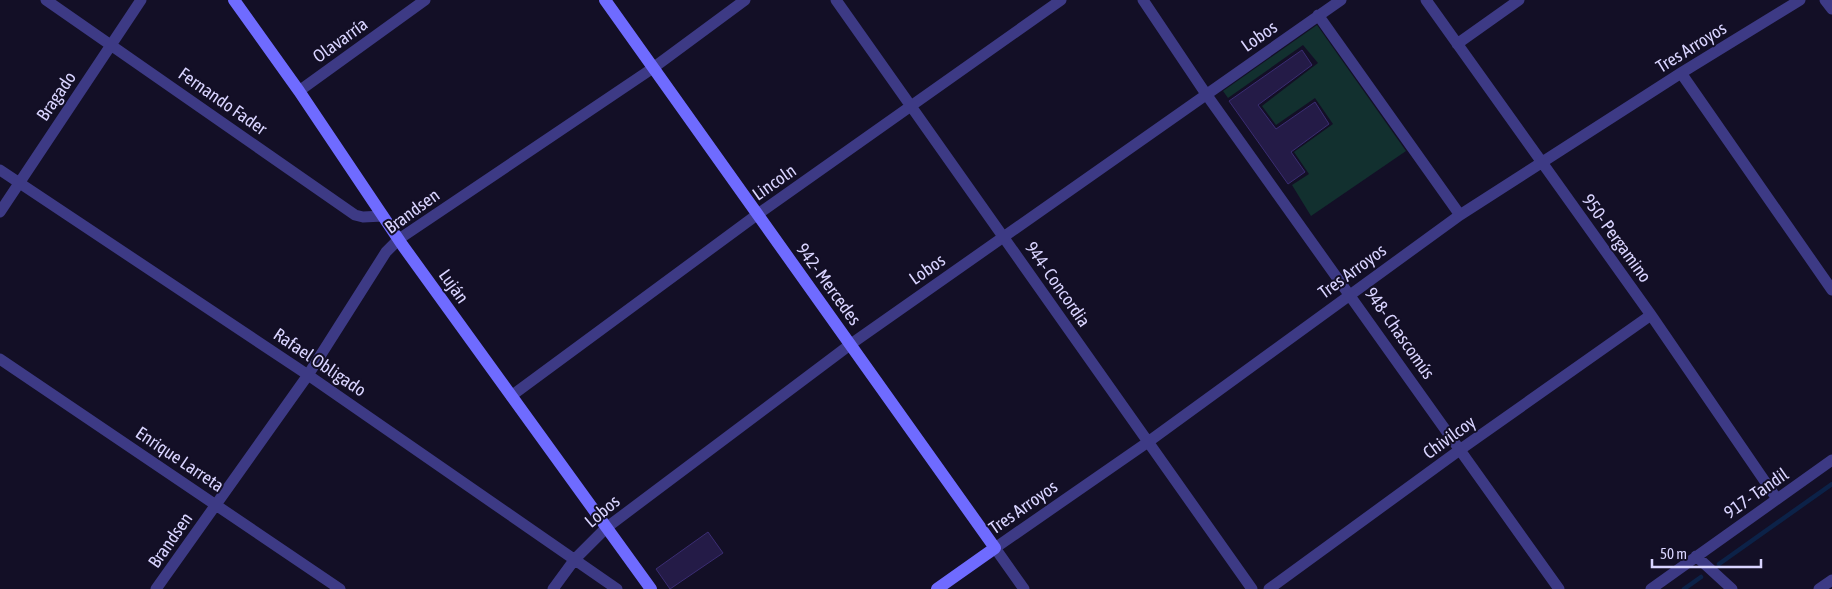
<svg xmlns="http://www.w3.org/2000/svg" width="1832" height="589" font-family="'Asap Condensed',sans-serif">
  <style>
    .green { fill: #12302f }
    .lines { fill: none; stroke-linecap: round; stroke-linejoin: round }
    .stream { stroke: #0c2248; stroke-width: 4.5 }
    .building { fill: #241b47; stroke: #3b2d73 }
    .minor { stroke: #3d3a85; stroke-width: 11 }
    .secondary { stroke: #6f6bff; stroke-width: 12 }
    .labels { text-anchor: middle; dominant-baseline: central; stroke-width: 4; stroke-linejoin: round; paint-order: stroke }
    .street-label { font-size: 18px; fill: #d9d4ff; stroke: #130f26 }
  </style>
  <rect width="100%" height="100%" fill="#130f26"/>
  <path class="green" d="M1317 25 1406 151 1311 216 1292 185 1309 174 1294 152 1333 124 1315 98 1276 125 1262 106 1318 63 1303 45 1228 98 1223 91Z"/>
  <g class="lines">
    <path class="stream" d="M1719 564 1832 484
      M1684 589 1701 577"/>
  </g>
  <path class="building" d="M1302 50 1312 65 1258 105 1276 129 1315 102 1329 124 1291 152 1305 172 1288 184 1229 101Z
    M708 532 723 553 670 589 656 569Z"/>
  <g class="lines">
    <path class="minor" d="M46 0 355 215 363 217 383 216
      M836 0 1252 589
      M1143 0 1206 94 1559 589
      M1426 0 1651 315 1777 499
      M1825 0 1832 9
      M1318 15 1460 215
      M1457 44 1519 0
      M1681 73 1832 290
      M299 91 425 0
      M0 170 308 375 617 589
      M0 212 141 0
      M0 359 340 589
      M511 396 758 214 1061 0
      M1696 556 1732 589
      M156 589 308 375 386 252 399 239 653 68 745 0
      M553 589 575 559 606 528 851 344 1341 0
      M1024 589 995 548 1148 442 1460 215 1681 73 1800 0
      M1269 589 1461 449 1651 315
      M1651 589 1832 460
      M1819 589 1832 580"/>
    <path class="secondary" d="M234 0 299 91 403 246 651 589
      M605 0 995 548 937 589"/>
  </g>
  <g class="labels">
    <g class="street-label">
      <text transform="translate(1259 36) rotate(-35)">Lobos</text>
      <text transform="translate(340 40) rotate(-36)">Olavarría</text>
      <text transform="translate(1691 47) rotate(-32)">Tres Arroyos</text>
      <text transform="translate(56 96) rotate(-56)">Bragado</text>
      <text transform="translate(223 101) rotate(35)">Fernando Fader</text>
      <text transform="translate(774 182) rotate(-35)">Lincoln</text>
      <text transform="translate(412 211) rotate(-36)">Brandsen</text>
      <text transform="translate(1617 238) rotate(54)">950- Pergamino</text>
      <text transform="translate(927 269) rotate(-35)">Lobos</text>
      <text transform="translate(1352 271) rotate(-36)">Tres Arroyos</text>
      <text transform="translate(829 284) rotate(54)">942- Mercedes</text>
      <text transform="translate(1058 284) rotate(55)">944- Concordia</text>
      <text transform="translate(454 286) rotate(54)">Luján</text>
      <text transform="translate(1400 333) rotate(55)">948- Chascomús</text>
      <text transform="translate(320 362) rotate(34)">Rafael Obligado</text>
      <text transform="translate(1449 437) rotate(-36)">Chivilcoy</text>
      <text transform="translate(180 459) rotate(34)">Enrique Larreta</text>
      <text transform="translate(1756 493) rotate(-35)">917- Tandil</text>
      <text transform="translate(1023 507) rotate(-35)">Tres Arroyos</text>
      <text transform="translate(602 511) rotate(-40)">Lobos</text>
      <text transform="translate(170 540) rotate(-55)">Brandsen</text>
    </g>
  </g>
  <path d="M1652 559v8h109v-8" fill="none" stroke="#d9d4ff" stroke-width="2.5"/>
  <text x="1660" y="559" font-size="15" fill="#d9d4ff" stroke="#130f26" stroke-width="4" paint-order="stroke">50 m</text>
</svg>
